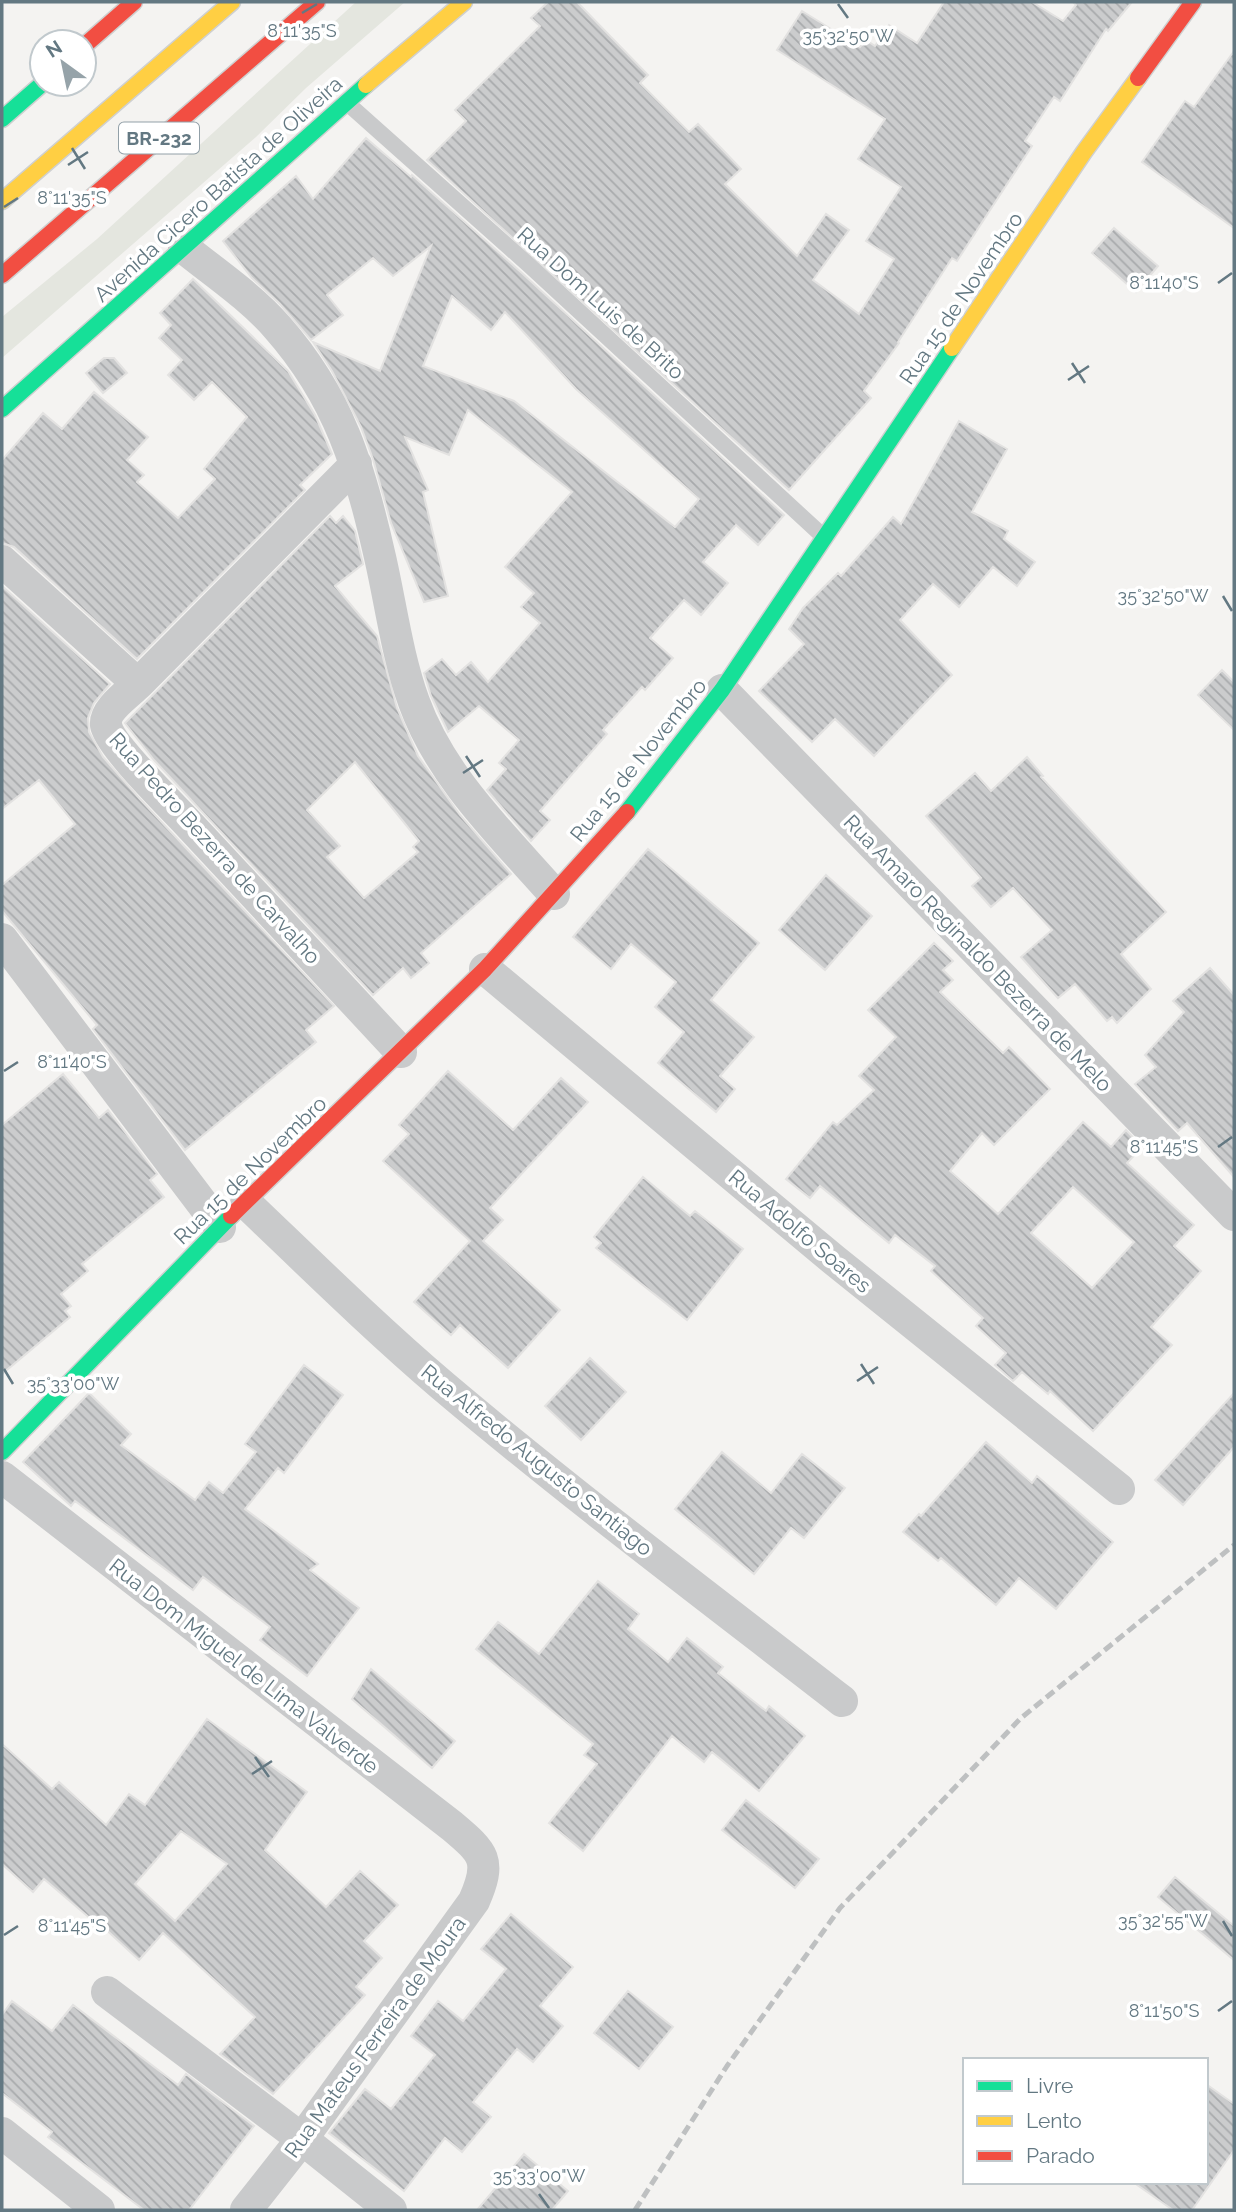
<svg xmlns="http://www.w3.org/2000/svg" width="1236" height="2212" font-family="Raleway,sans-serif">
  <style>
    .green { fill: #e4e6df }
    .building { fill: url(#building-back-hatch); stroke: #e3e2e1; stroke-width: 2; fill-rule: evenodd }
    .lines { fill: none; stroke-linecap: round; stroke-linejoin: round }
    .fast-casing { stroke: #cfd0d0; stroke-width: 19 }
    .slow-casing { stroke: #cfd0d0; stroke-width: 19 }
    .jam-casing { stroke: #cfd0d0; stroke-width: 19 }
    .lane { stroke: #c9cacb; stroke-width: 16 }
    .street { stroke: #c9cacb; stroke-width: 32 }
    .fast { stroke: #16e098; stroke-width: 16 }
    .slow { stroke: #ffcf43; stroke-width: 16 }
    .jam { stroke: #f24e42; stroke-width: 16 }
    .rail { stroke: #bec0c1; stroke-width: 5; stroke-dasharray: 10 5; stroke-linecap: butt }
    .ticks { fill: none; stroke: #637882; stroke-width: 2.5 }
    .labels { text-anchor: middle; dominant-baseline: central; stroke-width: 7; stroke-linejoin: round; paint-order: stroke }
    .shield { fill: #fff; stroke: #92a0a8; stroke-width: 2 }
    .shield-label { font-size: 19px; font-weight: bold; fill: #637882 }
    .street-label { font-size: 21px; fill: #637882; stroke: #fff }
    .ticks-label { font-size: 18px; text-anchor: middle; fill: #637882; stroke: #fff; stroke-width: 7; stroke-linejoin: round; paint-order: stroke }
  </style>
  <defs>
    <pattern id="building-back-hatch" width="6" height="6" patternUnits="userSpaceOnUse" patternTransform="scale(1.75)"><rect width="6" height="6" fill="#cbcccd"/><path d="M-1 5l2 2M0 0l6 6M5-1l2 2" fill="none" stroke="#a8aaac"/></pattern>
  </defs>
  <rect width="100%" height="100%" fill="#f4f3f1"/>
  <path class="green" d="M356 2H405L306 88 256 137 2 358V317L97 239Z"/>
  <path class="building" d="M548 2H577L648 75 640 83 689 132 698 124 741 169 725 184 797 256 826 214 849 230 813 280 859 314 894 259 866 241 901 187 858 159 885 119 777 50 802 11 860 47 866 40 875 46 889 25 917 43 944 2H1032L1063 21 1076 5 1073 2H1132L1108 31 1106 29 1060 101 1054 97 1025 141 1032 146 994 204 957 261 952 258 898 342 899 343 864 391 871 398 789 490 427 160 466 121 455 110 540 26 531 18Z
    M1234 51V228L1142 162 1185 101 1194 107Z
    M366 138 411 177 412 175 523 274 784 515 758 545 736 525 703 562 728 583 701 615 684 600 650 638 673 658 645 690 642 687 603 730 607 734 540 811 550 820 531 841 487 790 506 769 499 763 519 740 479 706 448 732 431 696 424 673 442 659 456 675 471 662 488 682 540 623 521 607 534 593 505 567 572 492 468 410 449 455 405 437 428 490 423 492 448 596 424 602 391 523 373 459 361 427 332 371 313 342 380 371 431 246 393 276 373 258 327 295 343 315 311 340 280 304 252 278 223 241 296 176 313 199ZM452 296 491 330 505 312 576 389 699 499 675 527 514 401 423 366Z
    M1114 228 1158 266 1136 292 1092 253Z
    M193 279 288 371 315 415 332 454 300 485 305 490 137 659 14 547 2 543V460L43 413 62 429 94 392 148 437 127 460 144 475 137 482 178 518 215 479 204 469 247 417 212 382 194 400 168 375 182 360 159 338 171 325 160 313Z
    M104 358H114L127 373 103 393 86 373Z
    M959 421 1007 449 972 512 1008 531 1004 539 1035 562 1017 586 993 567 959 607 933 584 900 620 952 675 874 756 835 719 812 742 759 691 804 644 789 629 803 608 838 573 841 576 893 517 901 524Z
    M330 516 336 523 343 516 355 531 363 564 335 586 377 636 397 708 418 756 460 815 511 874 421 953 429 963 411 978 403 968 373 995 154 760 125 723ZM355 762 419 841 413 847 418 852 364 898 327 857 340 846 307 810Z
    M2 586 110 684 94 703 88 718 89 732 103 757 140 799 334 1006 306 1030 316 1042 185 1150 93 1029 97 1025 2 911V885L75 824 39 780 2 809Z
    M1222 670 1234 682V730L1198 695Z
    M1027 757 1043 776 1041 777 1166 912 1121 954 1151 989 1117 1023 1112 1017 1107 1021 1075 984 1058 998 1021 957 1052 930 1013 888 991 907 972 886 981 878 926 816 975 773 991 791Z
    M648 849 759 943 711 1000 754 1037 720 1076 735 1089 716 1112 658 1063 684 1032 655 1007 676 982 631 944 611 969 573 937Z
    M826 875 872 916 825 970 779 930Z
    M934 943 953 961 943 970 953 980 940 992 1003 1053 1009 1047 1050 1089 994 1145 982 1133 950 1171 998 1214 1083 1122 1111 1147 1126 1130 1142 1147 1127 1163 1194 1225 1174 1246 1201 1271 1151 1327 1172 1345 1093 1431 1050 1391 1048 1394 1022 1372 1013 1381 995 1365 1006 1353 976 1326 983 1318 931 1271 935 1266 895 1235 889 1243 820 1186 810 1198 786 1179 833 1122 837 1125 874 1090 859 1076 896 1037 868 1010ZM1073 1187 1134 1242 1092 1288 1031 1233Z
    M1210 968 1234 995V1177L1187 1123 1178 1131 1135 1084 1156 1067 1145 1055 1184 1012 1173 1001Z
    M448 1071 513 1130 561 1078 588 1102 490 1208 503 1220 483 1241 560 1310 508 1368 460 1325 451 1335 414 1302 470 1241 383 1161 409 1134 399 1125Z
    M63 1074 99 1118 108 1110 157 1174 150 1180 164 1197 82 1264 88 1271 61 1294 71 1306 65 1311 70 1317 2 1374V1125Z
    M643 1177 690 1216 695 1211 743 1249 687 1320 596 1248 601 1243 594 1237Z
    M590 1358 626 1392 581 1440 545 1406Z
    M304 1365 343 1395 284 1473 278 1468 245 1509 318 1564 310 1570 359 1608 307 1676 260 1640 270 1627 203 1577 193 1590 75 1501 71 1506 23 1462 89 1393 131 1434 121 1445 195 1500 209 1482 223 1493 256 1452 245 1444Z
    M1234 1393V1447L1183 1505 1155 1480Z
    M986 1442 1032 1483 1037 1476 1113 1542 1056 1609 1019 1578 996 1605 941 1558 938 1561 903 1532 919 1514 921 1516Z
    M722 1452 771 1493 802 1454 845 1488 804 1538 791 1528 754 1574 675 1509Z
    M598 1581 639 1614 628 1629 668 1662 687 1638 723 1667 718 1673 766 1711 769 1706 805 1736 759 1791 712 1752 704 1762 672 1736 583 1851 549 1823 597 1764 584 1755 593 1744 476 1649 498 1622 539 1654Z
    M371 1669 455 1741 432 1768 352 1699Z
    M207 1719 307 1792 265 1850 326 1907 360 1871 398 1905 364 1941 382 1958 356 1987 365 1995 273 2094 220 2054 255 2017 163 1933 139 1960 100 1924 99 1926 44 1879 33 1892 2 1864V1744L52 1789 59 1782 106 1825 129 1794 145 1805ZM181 1831 227 1864 175 1921 135 1884Z
    M746 1800 819 1859 795 1888 722 1830Z
    M1175 1877 1234 1926V1960L1158 1897Z
    M511 1914 573 1967 540 2006 563 2026 533 2062 517 2049 473 2102 491 2117 462 2152 445 2138 404 2191 329 2133 365 2089 391 2109 435 2055 411 2036 438 2001 463 2021 506 1969 481 1949Z
    M628 1991 673 2027 639 2069 594 2033Z
    M12 2001 52 2031 73 2005 178 2085 186 2074 254 2126 189 2210H144L48 2137 52 2132 2 2093V2015Z
    M1206 2084 1234 2104V2150L1192 2210H1173L1133 2182H1206Z
    M524 2154 568 2191 552 2210H477Z"/>
  <g class="lines">
    <g class="fast-casing">
      <path id="fast" d="M2 119 42 84
        M2 409 366 85
        M627 812 722 690 952 348
        M2 1452 231 1216"/>
    </g>
    <g class="slow-casing">
      <path id="slow" d="M366 85 464 2
        M2 201 232 2
        M952 348 1084 152 1138 78"/>
    </g>
    <g class="jam-casing">
      <path id="jam" d="M84 46 134 2
        M1138 78 1193 2
        M2 275 317 2
        M231 1216 485 969 627 812"/>
    </g>
    <path class="lane" d="M346 102 530 266 825 538"/>
    <path class="street" d="M184 248C215 273 251 297 277 327 339 397 360 468 380 557 391 605 397 655 414 702 441 777 502 835 554 894
      M2 561 138 684C128 694 104 710 106 725 109 744 168 802 184 819 256 897 329 974 401 1052
      M138 684 356 464
      M722 690 1234 1215
      M2 939 220 1227
      M485 969 834 1260 1119 1489
      M246 1203C311 1265 375 1328 443 1386 572 1495 708 1597 842 1701
      M2 1477 452 1826C484 1853 492 1860 474 1901L302 2139 246 2210
      M107 1992 302 2139 391 2210
      M2 2133 99 2210"/>
    <use href="#fast" class="fast"/>
    <use href="#slow" class="slow"/>
    <use href="#jam" class="jam"/>
    <path class="rail" d="M635 2210 727 2066 840 1908 1021 1718 1234 1545"/>
  </g>
  <path class="ticks" d="M838 4 848 18M302 13 317 4M72 148 85 169M68 165 88 152M4 207 18 198M1218 283 1232 273M1072 363 1085 383M1068 380 1089 366M1223 596 1232 611M466 756 480 777M463 773 483 760M4 1071 18 1062M1218 1147 1232 1137M861 1364 874 1384M4 1369 13 1384M857 1381 878 1367M255 1757 269 1777M252 1774 272 1761M1223 1921 1232 1936M4 1935 18 1926M1218 2011 1232 2001M539 2194 549 2208"/>
  <g class="labels">
    <rect class="shield" x="119" y="122.5" width="80" height="31" rx="5"/>
    <g class="shield-label">
      <text x="159" y="138">BR-232</text>
    </g>
    <g class="street-label">
      <text transform="translate(218 189) rotate(-42)">Avenida Cicero Batista de Oliveira</text>
      <text transform="translate(961 298) rotate(-56)">Rua 15 de Novembro</text>
      <text transform="translate(601 303) rotate(42)">Rua Dom Luis de Brito</text>
      <text transform="translate(638 760) rotate(-51)">Rua 15 de Novembro</text>
      <text transform="translate(215 848) rotate(48)">Rua Pedro Bezerra de Carvalho</text>
      <text transform="translate(978 953) rotate(46)">Rua Amaro Reginaldo Bezerra de Melo</text>
      <text transform="translate(250 1170) rotate(-44)">Rua 15 de Novembro</text>
      <text transform="translate(800 1231) rotate(40)">Rua Adolfo Soares</text>
      <text transform="translate(537 1460) rotate(39)">Rua Alfredo Augusto Santiago</text>
      <text transform="translate(244 1666) rotate(38)">Rua Dom Miguel de Lima Valverde</text>
      <text transform="translate(375 2037) rotate(-54)">Rua Mateus Ferreira de Moura</text>
    </g>
  </g>
  <g class="ticks-label">
    <text x="302" y="37">8°11'35"S</text>
    <text x="848" y="42">35°32'50"W</text>
    <text x="72" y="204">8°11'35"S</text>
    <text x="1164" y="289">8°11'40"S</text>
    <text x="1163" y="602">35°32'50"W</text>
    <text x="72" y="1068">8°11'40"S</text>
    <text x="1164" y="1153">8°11'45"S</text>
    <text x="73" y="1390">35°33'00"W</text>
    <text x="1163" y="1927">35°32'55"W</text>
    <text x="72" y="1932">8°11'45"S</text>
    <text x="1164" y="2017">8°11'50"S</text>
    <text x="539" y="2182">35°33'00"W</text>
  </g>
  <rect width="1236" height="2212" fill="none" stroke="#637882" stroke-width="7"/>
  <rect x="963" y="2058" width="245" height="126" fill="#ffffff" stroke="#c1c9cd" stroke-width="2"/>
  <rect x="977" y="2081" width="35" height="10" fill="#16e098" stroke="#c1c9cd" stroke-width="2"/>
  <text x="1026" y="2093" font-size="21" fill="#637882">Livre</text>
  <rect x="977" y="2116" width="35" height="10" fill="#ffcf43" stroke="#c1c9cd" stroke-width="2"/>
  <text x="1026" y="2128" font-size="21" fill="#637882">Lento</text>
  <rect x="977" y="2151" width="35" height="10" fill="#f24e42" stroke="#c1c9cd" stroke-width="2"/>
  <text x="1026" y="2163" font-size="21" fill="#637882">Parado</text>
  <g transform="translate(63 63) rotate(327)"><circle r="33" fill="#ffffff" stroke="#c1c9cd" stroke-width="2"/>
  <path d="M0-5L12 26L0 18L-12 26Z" fill="#96a3a9"/>
  <text y="-10" font-size="19" font-weight="bold" text-anchor="middle" fill="#637882">N</text>
  </g>
</svg>
